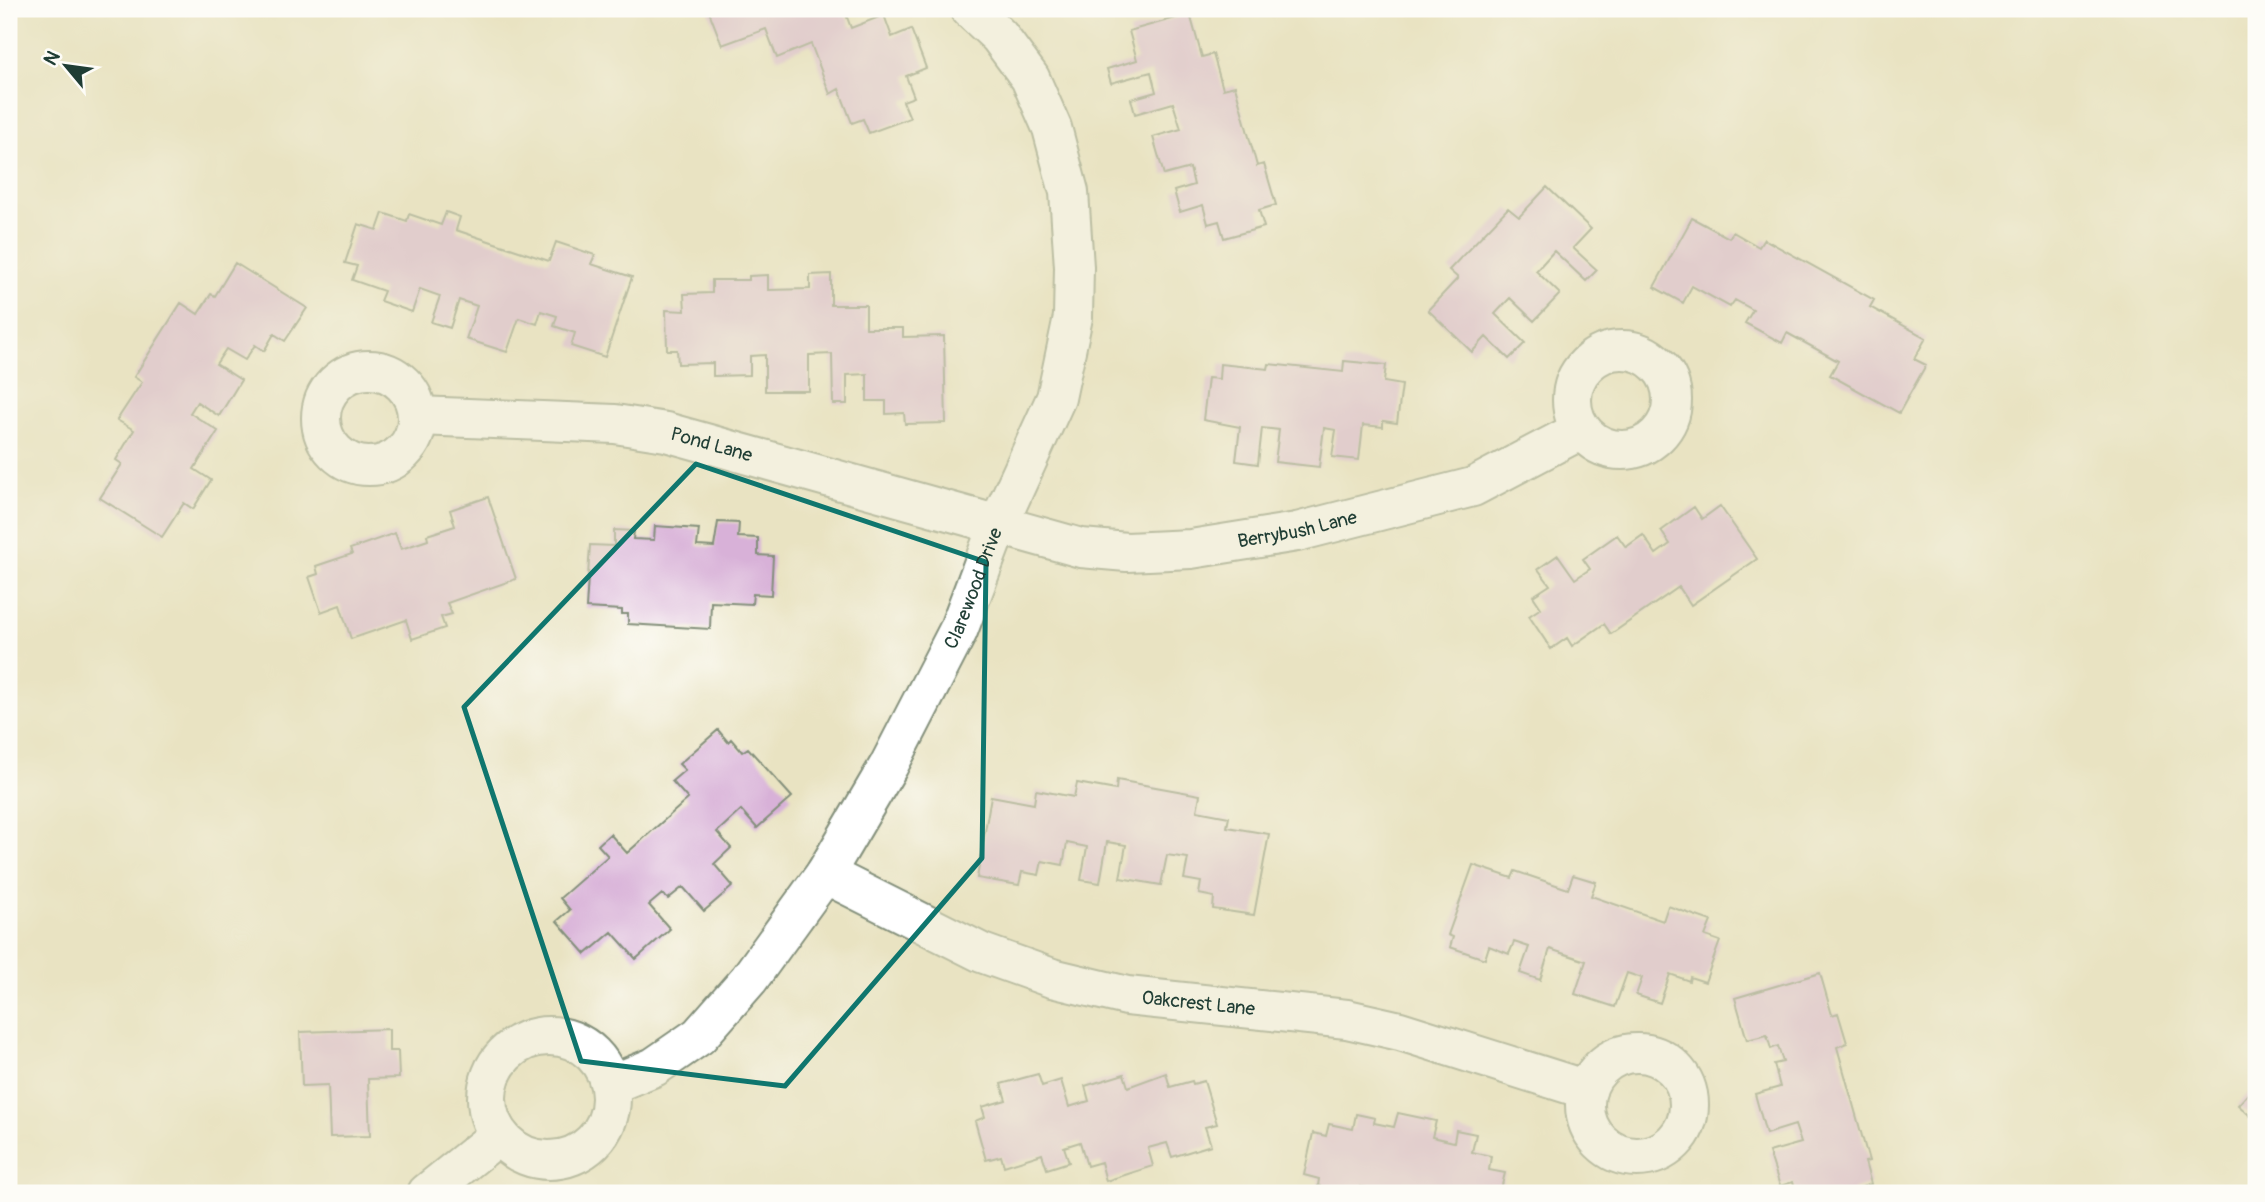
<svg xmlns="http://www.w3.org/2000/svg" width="2265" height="1202" font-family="Pangolin,sans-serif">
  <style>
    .building { fill: #d8b1d8 }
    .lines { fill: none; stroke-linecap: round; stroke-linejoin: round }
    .minor-casing { stroke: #84907b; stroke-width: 42 }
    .minor { stroke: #fff; stroke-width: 38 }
    .marked { fill: none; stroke: #0f766e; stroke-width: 5; stroke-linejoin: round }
    .labels { text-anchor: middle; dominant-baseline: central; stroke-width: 5; stroke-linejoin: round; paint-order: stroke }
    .street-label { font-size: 19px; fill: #1f3d34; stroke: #fdfcf7 }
  </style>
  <rect width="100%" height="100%" fill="#fdfcf7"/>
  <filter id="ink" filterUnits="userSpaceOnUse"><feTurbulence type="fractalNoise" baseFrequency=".0143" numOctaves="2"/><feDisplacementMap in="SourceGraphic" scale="14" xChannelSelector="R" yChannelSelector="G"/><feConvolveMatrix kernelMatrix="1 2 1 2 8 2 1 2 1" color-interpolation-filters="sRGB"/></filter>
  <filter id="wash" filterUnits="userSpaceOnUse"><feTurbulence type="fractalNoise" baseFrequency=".00686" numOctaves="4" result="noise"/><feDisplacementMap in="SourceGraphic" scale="28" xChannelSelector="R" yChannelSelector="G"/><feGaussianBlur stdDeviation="1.57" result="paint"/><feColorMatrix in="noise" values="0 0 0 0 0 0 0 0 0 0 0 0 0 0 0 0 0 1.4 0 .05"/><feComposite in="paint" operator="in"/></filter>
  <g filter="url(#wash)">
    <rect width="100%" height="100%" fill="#e9e3c2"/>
    <g id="blocks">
      <path class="building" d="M708 9H801L802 14 816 9H844L851 28 884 15 892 37 911 29 926 68 906 76 914 97 903 101 910 118 869 133 863 119 852 123 839 89 830 94 811 44 777 58 766 29 722 45Z
        M1190 14 1202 57 1213 54 1223 89 1235 86 1257 166 1264 164 1276 205 1259 210 1264 227 1224 238 1219 221 1208 224 1203 205 1180 212 1174 191 1194 185 1190 168 1164 175 1153 137 1181 129 1173 103 1135 114 1131 99 1156 92 1151 72 1111 83 1107 69 1137 60 1129 31Z
        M1547 187 1591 229 1573 248 1597 270 1586 281 1554 251 1536 271 1560 294 1534 321 1510 298 1495 314 1525 343 1509 359 1486 337 1472 352 1428 310 1458 278 1449 270 1508 208 1519 217Z
        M446 212 460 217 456 230 549 261 556 242 595 255 591 264 632 277 605 357 571 346 575 333 554 326 557 316 541 311 537 324 519 318 507 352 466 339 477 306 459 300 450 328 431 322 440 296 420 289 412 312 380 301 384 291 352 280 357 266 345 263 358 224 377 230 383 213 407 221 409 214 441 225Z
        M1692 218 1729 238 1733 232 1759 247 1764 239 1874 300 1870 307 1926 338 1914 359 1926 365 1899 413 1830 375 1838 361 1787 333 1782 343 1745 323 1753 310 1735 300 1730 307 1692 286 1683 303 1654 287Z
        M235 263 307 308 285 341 274 334 264 351 255 345 245 360 226 349 216 364 241 380 219 416 197 402 190 413 218 431 194 469 211 480 193 509 184 503 162 537 100 498 122 464 116 460 134 430 117 420 142 382 134 377 181 303 198 314 211 294 215 296Z
        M831 274V305H866V328H903V337L944 336 946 423 905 424 904 413 886 414V401H867V374L847 375V404H833L832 354 809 355V391H765V355L750 356V375L713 376V363L678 364 677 350H667L666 310 685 311 684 294 712 293V280H749V276L768 275V290L810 289V275Z
        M1344 361 1386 365 1384 382 1402 385 1397 423 1383 421V427L1363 425 1359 460 1332 457 1336 430 1324 428 1319 467 1275 462 1279 430 1262 428 1258 464 1236 461 1240 427 1203 420 1208 378 1219 379 1220 364 1268 369 1269 364 1343 372Z
        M488 497 516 579 447 603 452 614 441 617 445 628 412 639 406 620 351 639 340 605 321 612 309 577 318 574 316 566 352 554 350 549 395 533 401 549 428 540 427 535 455 526 450 510Z
        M1720 506 1757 559 1691 605 1679 587 1611 634 1604 624 1572 646 1567 638 1551 649 1529 616 1541 608 1533 596 1550 585 1538 569 1558 555 1575 579 1590 569 1583 559 1617 535 1626 547 1643 535 1656 554 1670 544 1661 531 1694 507 1702 519Z
        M718 522 739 523 738 537 758 538V555L773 556 771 595 753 594 752 604 711 602 710 629 628 624V614H622V610L586 608 590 545 614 546V530L634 531 633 539 654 540 655 526 699 529 697 546 714 547Z
        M718 730 728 742 731 739 742 752 748 748 792 797 757 828 741 810 717 832 731 848 714 864 733 886 704 911 683 887 668 899 662 894 649 905 670 929 636 959 612 932 586 954 557 921 570 910 560 898 608 856 598 845 610 834 627 853 688 799 672 781 685 770 679 764Z
        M1117 780 1200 795 1197 811 1229 817 1227 827 1269 834 1254 915 1213 909 1214 897 1199 894 1201 882 1184 879 1188 858 1167 855 1161 885 1120 878 1126 845 1107 842 1100 883 1081 880 1087 847 1067 843 1063 865 1042 861 1039 875 1022 872 1019 885 977 878 991 796 1034 804 1036 790 1074 797 1077 783 1116 790Z
        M1473 865 1512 878 1515 871 1568 889 1573 875 1596 882 1591 896 1663 921 1668 906 1711 921 1705 936 1720 941 1705 982 1690 977 1689 981 1670 974 1660 1003 1636 995 1642 978 1627 973 1615 1007 1575 994 1586 961 1550 949 1540 980 1520 973 1529 947 1514 942 1509 954 1489 946 1485 959 1450 947 1453 937 1448 935Z
        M1820 973 1832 1015 1838 1013 1847 1043 1837 1047 1869 1161 1865 1162 1871 1184 1853 1190 1854 1193H1796L1793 1182 1780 1186 1769 1152 1801 1143 1795 1125 1766 1134 1755 1094 1780 1087 1774 1064 1783 1062 1778 1046 1771 1049 1767 1035 1747 1040 1735 998Z
        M389 1029V1051H398L399 1078 368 1079 370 1136 330 1137 328 1085 302 1086 300 1032Z
        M1166 1073 1170 1087 1192 1081 1193 1084 1204 1081 1217 1124 1205 1127 1211 1145 1172 1157 1167 1143 1148 1148 1153 1166 1106 1181 1101 1162 1087 1166 1080 1142 1064 1147 1069 1162 1047 1169 1042 1154 1004 1166 1001 1156 986 1160 975 1121 985 1117 982 1107 1006 1100 1001 1084 1038 1074 1042 1086 1061 1080 1069 1107 1089 1101 1085 1086 1124 1074 1128 1087Z
        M2256 1085V1121L2238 1105Z
        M1398 1113 1436 1121 1432 1137 1454 1142 1456 1130 1476 1134 1472 1152 1491 1156 1489 1170 1505 1173 1500 1193H1374V1189L1361 1187 1360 1193H1351L1318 1186 1319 1179 1304 1175 1313 1133 1326 1136 1329 1124 1353 1129 1356 1114 1375 1118 1374 1123 1394 1127Z"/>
    </g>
  </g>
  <g filter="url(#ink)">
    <use href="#blocks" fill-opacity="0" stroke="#84907b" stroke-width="2"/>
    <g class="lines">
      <g class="minor-casing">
        <g id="minor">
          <circle cx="1622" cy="400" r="50"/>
          <circle cx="369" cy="418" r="48"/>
          <path id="s1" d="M418 416 615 424 666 432 1081 548 1127 552 1191 549 1297 532 1473 487 1581 430"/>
          <path id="s2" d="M825 874 982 953 1052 978 1127 996 1347 1019 1400 1031 1587 1090"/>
          <circle cx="549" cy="1098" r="62"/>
          <circle cx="1637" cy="1105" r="52"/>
          <path id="s3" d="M610 1085 654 1067 699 1036 749 979 825 874 889 765 958 631 998 525 1056 398 1073 317 1074 267 1069 192 1052 128 1030 78 999 36 970 9"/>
          <path d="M427 1193 499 1135"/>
        </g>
      </g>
      <use href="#minor" class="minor"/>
    </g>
  </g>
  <path d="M0 0H2265V1202H0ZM696 464 986 562 982 858 785 1086 581 1061 464 707Z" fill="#e9e3c2" fill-opacity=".55" fill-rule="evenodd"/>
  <path class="marked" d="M696 464 986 562 982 858 785 1086 581 1061 464 707Z"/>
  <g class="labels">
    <g class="street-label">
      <text stroke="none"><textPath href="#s1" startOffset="296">Pond Lane</textPath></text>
      <text stroke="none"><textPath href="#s1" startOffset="898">Berrybush Lane</textPath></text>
      <text stroke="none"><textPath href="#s3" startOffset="630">Clarewood Drive</textPath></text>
      <text stroke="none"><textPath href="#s2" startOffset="399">Oakcrest Lane</textPath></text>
    </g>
  </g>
  <rect width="2265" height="1202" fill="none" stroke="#fdfcf7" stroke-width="35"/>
  <g transform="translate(66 66) rotate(299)" stroke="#fdfcf7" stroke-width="5" paint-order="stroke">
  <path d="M0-5L12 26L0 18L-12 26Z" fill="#1f3d34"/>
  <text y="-10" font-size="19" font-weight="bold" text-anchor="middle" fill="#1f3d34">N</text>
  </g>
</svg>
